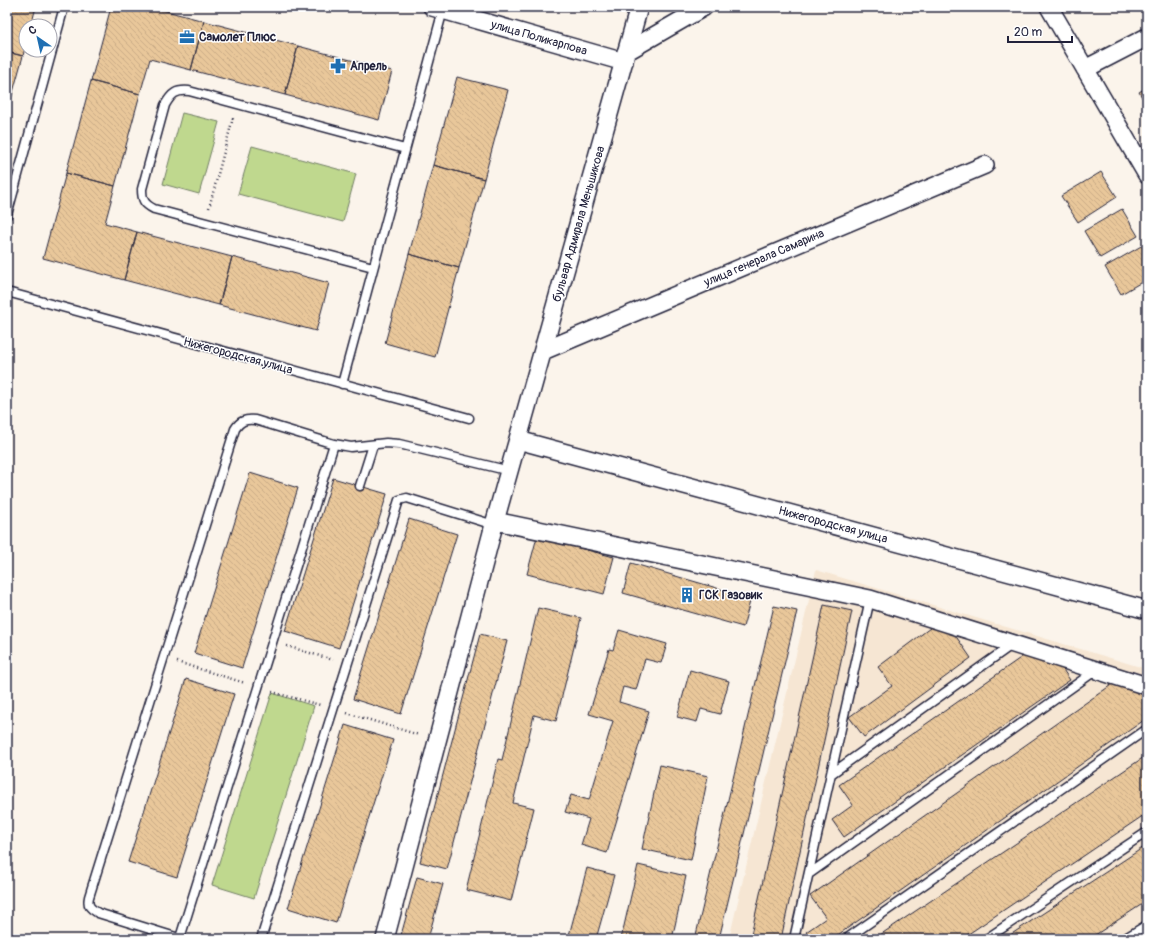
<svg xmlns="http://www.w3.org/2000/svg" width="1154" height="946" font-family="Pangolin,sans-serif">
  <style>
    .built { fill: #f6e6d3 }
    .park { fill: #bfd88e; stroke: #707d64 }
    .building { fill: url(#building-back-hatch); stroke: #22223b }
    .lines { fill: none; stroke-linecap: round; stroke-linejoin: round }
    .lane-casing { stroke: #22223b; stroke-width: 11 }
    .street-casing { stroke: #22223b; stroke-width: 20 }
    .path { stroke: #22223b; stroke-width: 2.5; stroke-dasharray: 1 3; stroke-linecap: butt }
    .lane { stroke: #fff; stroke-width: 8 }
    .street { stroke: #fff; stroke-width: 17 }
    .labels { text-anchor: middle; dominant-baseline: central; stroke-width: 3; stroke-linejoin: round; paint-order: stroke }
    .poi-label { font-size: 12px; font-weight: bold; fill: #22223b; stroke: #fff; text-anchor: start }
    .street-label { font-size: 12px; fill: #22223b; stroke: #fff }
  </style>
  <defs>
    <pattern id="building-back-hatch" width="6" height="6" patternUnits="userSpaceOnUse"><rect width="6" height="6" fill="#e9c79a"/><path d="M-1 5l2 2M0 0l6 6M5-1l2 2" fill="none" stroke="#c8ab86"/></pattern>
  </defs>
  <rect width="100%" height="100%" fill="#fbf4eb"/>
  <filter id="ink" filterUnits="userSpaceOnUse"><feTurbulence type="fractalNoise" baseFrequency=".025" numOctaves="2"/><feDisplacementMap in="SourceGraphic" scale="8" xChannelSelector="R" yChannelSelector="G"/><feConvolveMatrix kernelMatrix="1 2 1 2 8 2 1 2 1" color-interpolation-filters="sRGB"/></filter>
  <g filter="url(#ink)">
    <path class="built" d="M816 570 1147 669V939H729Z"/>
    <path class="park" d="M182 113 219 122 199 194 163 184Z
      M252 146 356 174 343 222 238 194Z
      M272 693 314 706 254 898 212 885Z"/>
    <path class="building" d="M7 7H36L31 26H26V43L23 56 7 52Z
      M111 7H151L204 21 191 70 150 59 140 94 91 81Z
      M204 21 298 46 285 95 191 70Z
      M298 46 392 71 379 120 285 95Z
      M7 52 23 56 7 114Z
      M457 77 508 90 484 179 433 165Z
      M91 81 140 94 115 186 66 173Z
      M1147 87V106L1139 92Z
      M433 165 484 179 459 268 409 254Z
      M1101 172 1117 197 1078 222 1061 196Z
      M66 173 115 186 105 223 137 232 124 280 43 258Z
      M1122 209 1138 236 1100 258 1084 231Z
      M137 232 232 257 219 305 124 280Z
      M1143 245 1147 252V279L1121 294 1105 267Z
      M409 254 459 268 435 357 385 343Z
      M232 257 329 283 316 331 219 305Z
      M250 473 298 488 242 668 194 653Z
      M333 478 387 494 339 648 285 631Z
      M409 519 457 534 401 714 353 699Z
      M537 537 614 557 604 594 527 574Z
      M631 563 751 598 743 627 623 593Z
      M824 605 852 611 781 939H750Z
      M774 606 797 611 719 939H695Z
      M538 608 581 618 556 721 534 715 513 803 534 808 511 901 466 890 498 759 502 760Z
      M934 625 955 635 971 658 864 737 849 717 892 686 878 667Z
      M619 630 667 644 661 663 645 659 636 690 623 687 619 702 649 711 607 853 581 845 589 819 565 812 571 795 589 800 613 721 589 714 609 649 613 650Z
      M480 634 507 641 447 869 420 862Z
      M1026 654 1057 661 1070 680 844 837 832 820 853 805 839 785Z
      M690 670 729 681 720 714 701 709 697 722 677 717Z
      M186 679 234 694 177 877 128 862Z
      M1114 683 1147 694V718L832 939H811L806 932 826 918 810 896Z
      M345 725 393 740 336 923 288 908Z
      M1147 755V813L961 939H874Z
      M660 765 708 776 691 860 642 849Z
      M1147 845V901L1089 939H1004Z
      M638 865 686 876 672 939H621Z
      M587 868 614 875 596 939H568Z
      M417 877 443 884 428 939H400Z"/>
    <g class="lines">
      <g class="lane-casing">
        <path id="lane" d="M7 215 64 7
          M373 267 154 209C144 204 142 200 142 189L165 105C172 93 176 90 189 91L405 149
          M7 292 469 418
          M342 384 443 10
          M360 486 373 445
          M831 774 1013 644
          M809 874 1095 671
          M180 938 334 444
          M182 939 98 913C90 908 87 906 89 897L235 429C240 421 245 419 255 420L334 444 351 447 386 443 399 444 510 471
          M261 939 399 500 407 498 494 525
          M794 939 870 599
          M846 939 1147 729
          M986 939 1147 832
          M1124 939 1147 925"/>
      </g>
      <g class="street-casing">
        <path id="street" d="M432 7 624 62
          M1049 7 1147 175
          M626 52 704 7
          M1085 69 1147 37
          M543 351 985 165
          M518 440 1147 610
          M495 521 870 599 1147 686
          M385 939 495 521 639 7"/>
      </g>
      <path class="path" d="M209 208 233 118
        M287 646 333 660
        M177 662 245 683
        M272 692 320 705
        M347 713 419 735"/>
      <use href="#lane" class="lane"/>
      <use href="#street" class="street"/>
    </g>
  </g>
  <defs>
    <g id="office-bare" transform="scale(1.2)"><path d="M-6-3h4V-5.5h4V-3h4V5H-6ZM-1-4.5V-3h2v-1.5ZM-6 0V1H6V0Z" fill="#1f6fb2" stroke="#fff" stroke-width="2.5" paint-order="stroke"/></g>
    <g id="pharmacy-bare" transform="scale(1.2)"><path d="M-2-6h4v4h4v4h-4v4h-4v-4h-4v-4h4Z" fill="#1f6fb2" stroke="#fff" stroke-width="2.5" paint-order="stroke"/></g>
    <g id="building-bare" transform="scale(1.2)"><path d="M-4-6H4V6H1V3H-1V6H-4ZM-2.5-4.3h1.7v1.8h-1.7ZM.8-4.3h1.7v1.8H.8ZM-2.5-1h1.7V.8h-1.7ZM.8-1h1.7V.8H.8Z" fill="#1f6fb2" stroke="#fff" stroke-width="2.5" paint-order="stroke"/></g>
  </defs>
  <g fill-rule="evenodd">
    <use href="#office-bare" x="187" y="37"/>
    <use href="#pharmacy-bare" x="338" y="66"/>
    <use href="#building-bare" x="687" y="595"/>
  </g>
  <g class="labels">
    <g class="poi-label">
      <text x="199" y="37">Самолет Плюс</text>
      <text x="350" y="66">Апрель</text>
      <text x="699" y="595">ГСК Газовик</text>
    </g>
    <g class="street-label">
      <text transform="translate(539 38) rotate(16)">улица Поликарпова</text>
      <text transform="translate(579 224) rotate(-74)">бульвар Адмирала Меньшикова</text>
      <text transform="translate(764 258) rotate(-23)">улица генерала Самарина</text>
      <text transform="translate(238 356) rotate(15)">Нижегородская улица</text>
      <text transform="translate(833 525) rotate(15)">Нижегородская улица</text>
    </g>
  </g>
  <rect width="1154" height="946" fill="none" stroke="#fff" stroke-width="24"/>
  <rect x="12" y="12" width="1130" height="922" fill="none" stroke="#22223b" stroke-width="1.5" filter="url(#ink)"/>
  <g transform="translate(38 38) rotate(326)"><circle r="19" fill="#ffffff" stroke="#a7a7b1"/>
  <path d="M0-3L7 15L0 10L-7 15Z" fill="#1f6fb2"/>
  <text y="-6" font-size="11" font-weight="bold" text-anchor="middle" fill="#22223b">С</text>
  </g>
  <path d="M1008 36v6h64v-6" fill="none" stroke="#22223b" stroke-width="2"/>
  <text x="1014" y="36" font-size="12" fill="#22223b" stroke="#ffffff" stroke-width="3" paint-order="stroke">20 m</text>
</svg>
